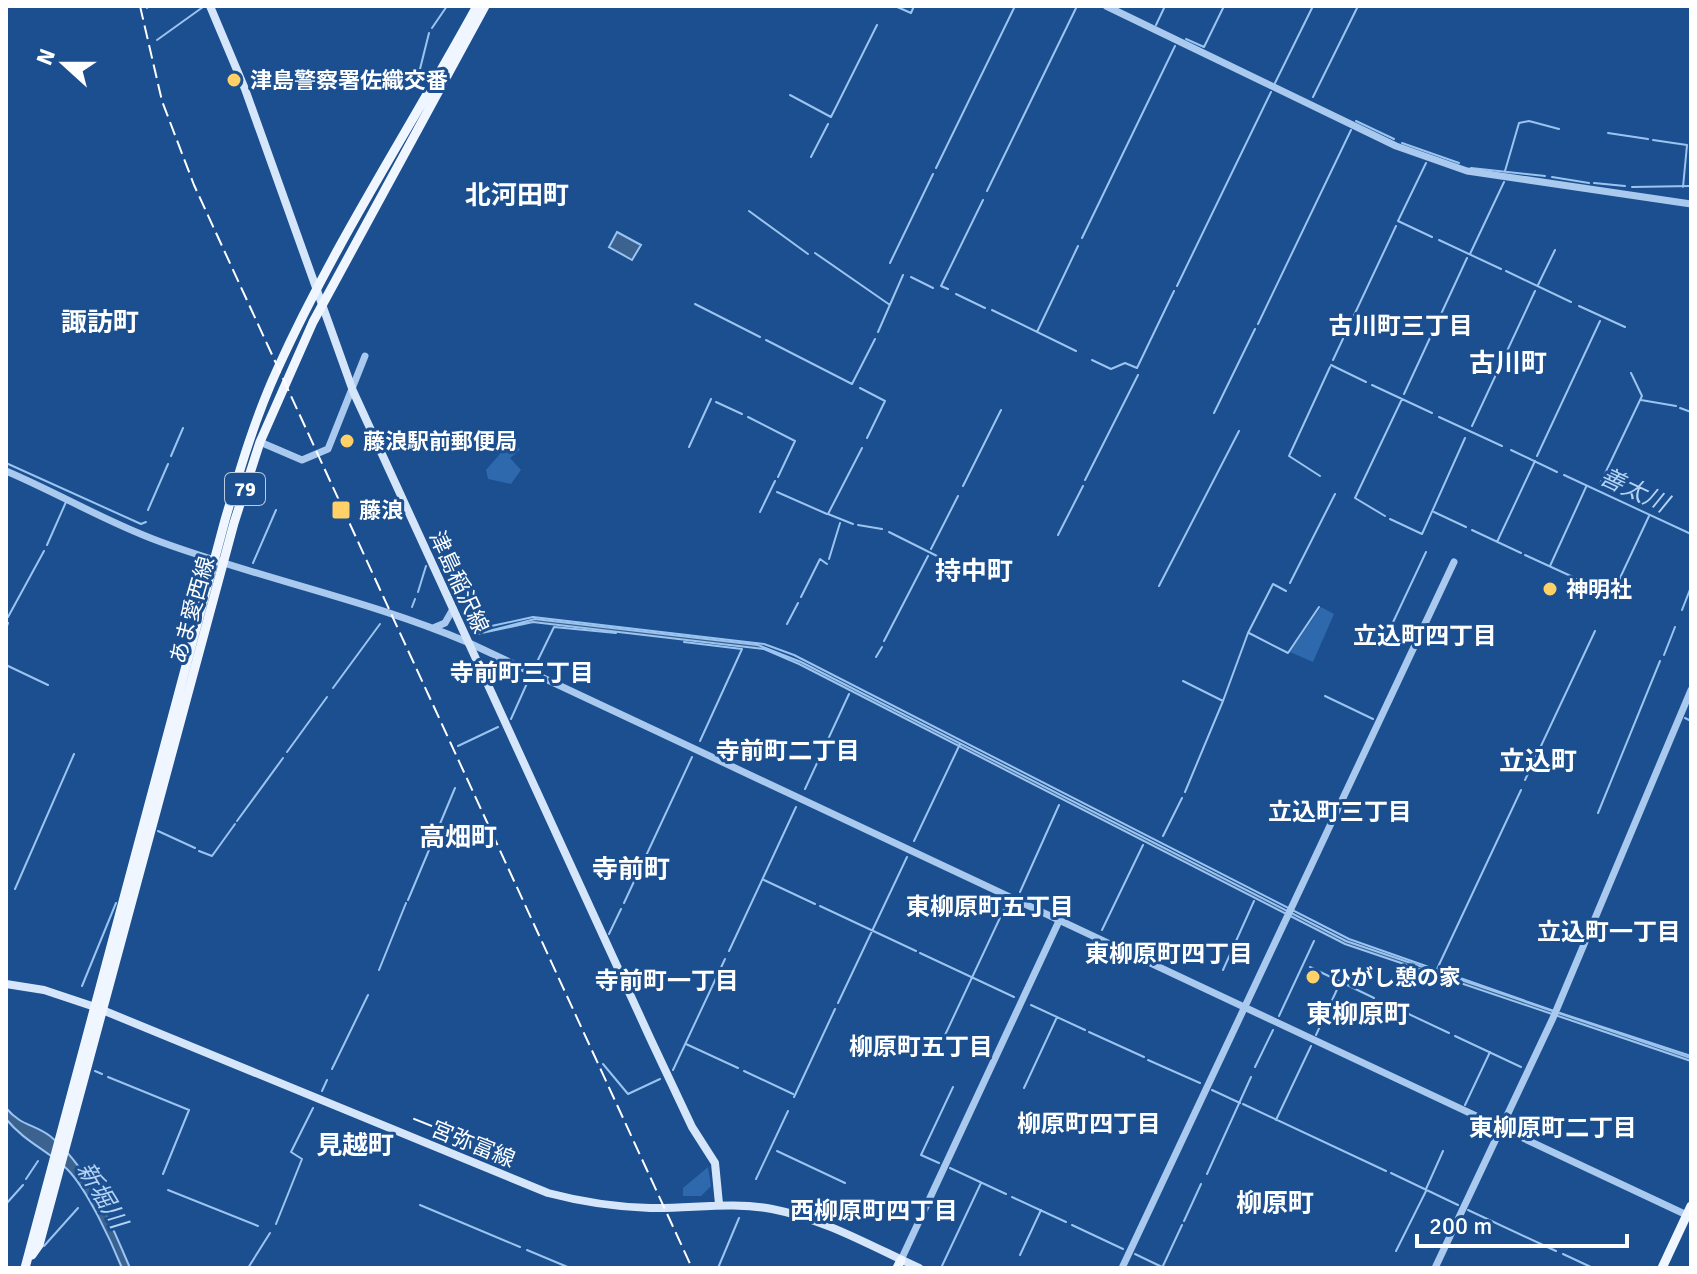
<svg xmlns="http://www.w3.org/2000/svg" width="1697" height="1274" font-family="Signika,'Noto Sans JP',sans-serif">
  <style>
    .green { fill: #2e69ad }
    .water { fill: #3c6290; stroke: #9cc4f0; stroke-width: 2 }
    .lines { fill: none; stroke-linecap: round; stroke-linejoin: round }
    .stream { stroke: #9cc4f0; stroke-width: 2 }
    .tertiary { stroke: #a9c9ee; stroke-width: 7 }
    .secondary { stroke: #d6e6fa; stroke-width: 8 }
    .primary { stroke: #f0f6ff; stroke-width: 9 }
    .rail { stroke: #fff; stroke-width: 2; stroke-dasharray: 14 6; stroke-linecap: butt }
    .poi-dot { fill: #ffd166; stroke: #1b4f8f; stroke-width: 3 }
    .labels { text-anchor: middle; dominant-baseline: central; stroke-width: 6; stroke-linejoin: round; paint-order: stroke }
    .shield { fill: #1b4f8f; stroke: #bbcadd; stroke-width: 2 }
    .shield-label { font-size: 20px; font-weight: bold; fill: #fff }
    .poi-label { font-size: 22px; font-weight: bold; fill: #fff; stroke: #1b4f8f; text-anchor: start }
    .street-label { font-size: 22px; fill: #fff; stroke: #1b4f8f }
    .neighbourhood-label { font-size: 24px; font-weight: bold; fill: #fff; stroke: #1b4f8f }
    .water-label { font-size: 24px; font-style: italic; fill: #b5d3f5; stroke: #1b4f8f }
    .quarter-label { font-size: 26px; font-weight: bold; fill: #fff; stroke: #1b4f8f }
  </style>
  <rect width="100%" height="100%" fill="#1b4f8f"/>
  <path class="green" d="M513 439 520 450 510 458 521 470 511 484 488 479 486 470Z
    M1321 607 1334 614 1313 662 1290 652Z
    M708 1167 711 1186 701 1196H683V1188Z"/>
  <path class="water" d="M617 232 641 245 632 260 609 247Z
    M535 619 758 645 801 662 1346 941 1691 1058V1061L1345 944 799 664 764 649 533 622 477 634Z
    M6 1108C21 1126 34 1124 50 1136 89 1167 111 1224 130 1268H122C111 1241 87 1189 67 1169 47 1150 25 1142 6 1119Z"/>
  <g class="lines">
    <path class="stream" d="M146 6 147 8
      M895 6 911 13 914 6
      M1156 25 1165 6
      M432 28 447 6
      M1186 39 1204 47 1224 6
      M157 40 203 7
      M420 69 429 33
      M1275 83 1313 6
      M414 89 419 74
      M790 95 831 117 877 25
      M1313 97 1358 6
      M1356 121 1394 139
      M1608 133 1648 139
      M1653 140 1687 145 1683 187
      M1402 143 1459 163
      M811 157 828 124
      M1426 163 1398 221 1432 237
      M936 168 1015 6
      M1471 168 1545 176
      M1505 171 1519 123 1529 121 1559 129
      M1552 177 1589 183
      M1594 183 1625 186
      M1632 187 1691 186
      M987 191 1077 6
      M749 211 808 254
      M1082 238 1175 46
      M1439 240 1501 269
      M815 253 890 305
      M1470 254 1504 182
      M890 263 933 174
      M1506 271 1571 302
      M911 277 933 288
      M1538 285 1555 250
      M1177 286 1271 92
      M948 289 941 286 983 200
      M956 294 985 308
      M695 304 760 337
      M1579 306 1625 327
      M992 310 1076 351
      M1258 324 1351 130
      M878 332 903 275
      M1037 332 1078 246
      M766 340 852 384 875 339
      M1092 360 1111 369 1125 363 1137 368 1174 291
      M1333 360 1396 226
      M1331 365 1366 382
      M1372 385 1432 413
      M860 388 885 401 867 438
      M1404 394 1467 258
      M1641 400 1676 406
      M716 402 742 414
      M1680 408 1691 412
      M1214 413 1255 329
      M748 417 795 441 778 477
      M1439 417 1502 446
      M1472 426 1535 291
      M689 447 711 399
      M1511 450 1557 472
      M171 456 183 428
      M1537 456 1600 321
      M6 463 141 524 146 522
      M1564 475 1691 534
      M1320 476 1289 456 1330 367
      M1085 480 1138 375
      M1600 484 1642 396 1631 373
      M963 486 1001 410
      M777 492 827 514
      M148 510 168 464
      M760 512 775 481
      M1434 512 1466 527
      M1385 516 1355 498 1402 399
      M1390 519 1422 534 1465 438
      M853 524 828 514 862 448
      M858 525 882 529
      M1472 530 1521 553
      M889 532 969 572
      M1058 535 1083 486
      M1497 542 1535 461
      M47 545 66 502
      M931 549 958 496
      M1525 555 1573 577
      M829 559 840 523
      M253 563 276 510
      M1550 566 1586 487
      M1577 579 1612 595 1649 516
      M1290 583 1335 494
      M1159 586 1239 431
      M418 592 426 566
      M801 597 820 559 827 564
      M412 607 415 599
      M1682 610 1691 587
      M8 617 44 551
      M787 624 798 603
      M6 629 8 623
      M473 630 533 617 764 644 794 655 1349 939 1554 1011
      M1249 633 1288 653 1319 607
      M1388 633 1426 552
      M884 641 928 556
      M684 642 742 649 700 741
      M1664 655 1675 627
      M876 657 882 647
      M536 664 554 627 616 633
      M6 665 48 685
      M1183 681 1223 701 1185 792
      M333 688 380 624
      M1325 696 1373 719
      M1223 701 1248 633 1273 584 1286 591
      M1685 718 1691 721
      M511 719 528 681
      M458 746 498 727
      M287 752 327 697
      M1525 780 1595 631
      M805 789 849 694
      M1598 813 1660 661
      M237 821 283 758
      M158 831 195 848
      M1163 836 1182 798
      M914 841 960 744
      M199 851 212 856 235 824
      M764 880 815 904
      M15 889 74 754
      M1020 892 1059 805
      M408 900 455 788
      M624 903 692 757
      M820 906 916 951
      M1102 930 1143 845
      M609 934 621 909
      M729 951 796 807
      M920 953 1014 997
      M1310 967 1374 998
      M1437 969 1521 790
      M379 970 406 903
      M1223 970 1254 901
      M82 986 116 903
      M1381 1001 1449 1033
      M838 1003 907 857
      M1031 1005 1085 1030
      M1560 1013 1691 1056
      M1279 1016 1314 941
      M1089 1032 1144 1057
      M1316 1035 1340 983
      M1455 1036 1521 1067
      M686 1044 738 1068
      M938 1050 1006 905
      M1148 1060 1200 1083
      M603 1064 628 1094 660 1079
      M1255 1067 1273 1030
      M332 1069 368 995
      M673 1070 725 959
      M95 1071 102 1074
      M744 1071 793 1094
      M108 1077 189 1110 163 1174
      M1024 1088 1057 1017
      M1212 1090 1240 1103
      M322 1091 327 1080
      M794 1097 835 1009
      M1243 1104 1386 1171
      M1465 1105 1490 1052
      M1276 1120 1311 1046
      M777 1151 845 1183
      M939 1163 921 1155 953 1087
      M950 1168 1006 1194
      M1391 1173 1458 1205
      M1207 1174 1251 1077
      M26 1179 38 1161
      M756 1179 788 1111
      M1426 1189 1443 1151
      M168 1190 258 1226
      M1012 1197 1066 1222
      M6 1204 23 1185
      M420 1205 520 1247
      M1468 1210 1556 1251
      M1184 1221 1201 1184
      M276 1224 302 1159 291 1152 313 1108
      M1072 1225 1123 1249
      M44 1246 78 1208
      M527 1250 570 1268
      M1396 1251 1426 1191
      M1135 1254 1162 1267
      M1563 1254 1593 1268
      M1020 1255 1041 1210
      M248 1268 270 1233
      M718 1268 739 1218
      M941 1268 981 1183
      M1162 1268 1182 1225"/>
    <path class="tertiary" d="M1106 6 1396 146 1467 171 1691 204
      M260 442 302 460 328 449 365 356
      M6 471C58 493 108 523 161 542 262 579 368 600 467 642L1691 1217
      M433 628 445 623 453 609
      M484 678 490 664 504 660
      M901 1260 1059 921
      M1122 1268 1454 562
      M1435 1268 1553 1018 1691 690"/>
    <path class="secondary" d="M210 6 245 89 353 391 651 1040 692 1127 715 1163 719 1204
      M6 984 44 990 95 1007 548 1193C582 1202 615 1207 650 1208 691 1209 731 1201 772 1209 824 1219 871 1246 919 1268"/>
    <path class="primary" d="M32 1255 39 1245 234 523 260 442 313 322 485 6
      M25 1268 225 520C240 469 255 418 277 370 334 244 411 127 477 6
      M897 1268 901 1260
      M1662 1268 1691 1206"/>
    <path class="rail" d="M140 6 162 101 194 185 692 1268"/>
  </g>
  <g class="poi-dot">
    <circle cx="234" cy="80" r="8"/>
    <circle cx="347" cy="441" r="8"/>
    <rect x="331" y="500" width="20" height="20" rx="4"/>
    <circle cx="1550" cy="589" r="8"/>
    <circle cx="1313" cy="977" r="8"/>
  </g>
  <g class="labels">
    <rect class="shield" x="225" y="473" width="40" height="32" rx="6"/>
    <g class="shield-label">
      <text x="245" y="489">79</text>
    </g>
    <g class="poi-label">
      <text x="250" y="80">津島警察署佐織交番</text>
      <text x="363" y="441">藤浪駅前郵便局</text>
      <text x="359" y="510">藤浪</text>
      <text x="1566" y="589">神明社</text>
      <text x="1329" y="977">ひがし憩の家</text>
    </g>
    <g class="street-label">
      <text transform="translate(459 582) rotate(65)">津島稲沢線</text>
      <text transform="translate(192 610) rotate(-74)">あま愛西線</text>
      <text transform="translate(463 1140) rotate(22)">一宮弥富線</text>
    </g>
    <g class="neighbourhood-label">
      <text x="1401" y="326">古川町三丁目</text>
      <text x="1425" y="636">立込町四丁目</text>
      <text x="522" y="673">寺前町三丁目</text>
      <text x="788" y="751">寺前町二丁目</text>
      <text x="1340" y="812">立込町三丁目</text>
      <text x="990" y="907">東柳原町五丁目</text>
      <text x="1609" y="932">立込町一丁目</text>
      <text x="1169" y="954">東柳原町四丁目</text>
      <text x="667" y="981">寺前町一丁目</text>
      <text x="921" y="1047">柳原町五丁目</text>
      <text x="1089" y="1124">柳原町四丁目</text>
      <text x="1553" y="1128">東柳原町二丁目</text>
      <text x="874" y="1211">西柳原町四丁目</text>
    </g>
    <g class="water-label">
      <text transform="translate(1634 490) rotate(25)">善太川</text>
      <text transform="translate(102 1195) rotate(59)">新堀川</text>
    </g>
    <g class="quarter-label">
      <text x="517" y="196">北河田町</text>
      <text x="100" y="323">諏訪町</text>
      <text x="1508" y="364">古川町</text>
      <text x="974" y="572">持中町</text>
      <text x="1538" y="762">立込町</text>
      <text x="458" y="838">高畑町</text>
      <text x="631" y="870">寺前町</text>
      <text x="1358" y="1015">東柳原町</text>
      <text x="355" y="1146">見越町</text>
      <text x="1275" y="1204">柳原町</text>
    </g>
  </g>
  <rect width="1697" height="1274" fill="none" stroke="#ffffff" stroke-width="16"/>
  <g transform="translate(64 64) rotate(291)" stroke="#1b4f8f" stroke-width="6" paint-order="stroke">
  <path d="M0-6L14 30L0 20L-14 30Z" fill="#ffffff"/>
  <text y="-12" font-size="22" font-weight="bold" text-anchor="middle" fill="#ffffff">N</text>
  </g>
  <path d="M1417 1234v12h210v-12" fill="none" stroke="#ffffff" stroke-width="4"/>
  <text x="1429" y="1234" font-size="24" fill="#ffffff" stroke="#1b4f8f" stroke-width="6" paint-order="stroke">200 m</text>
</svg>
